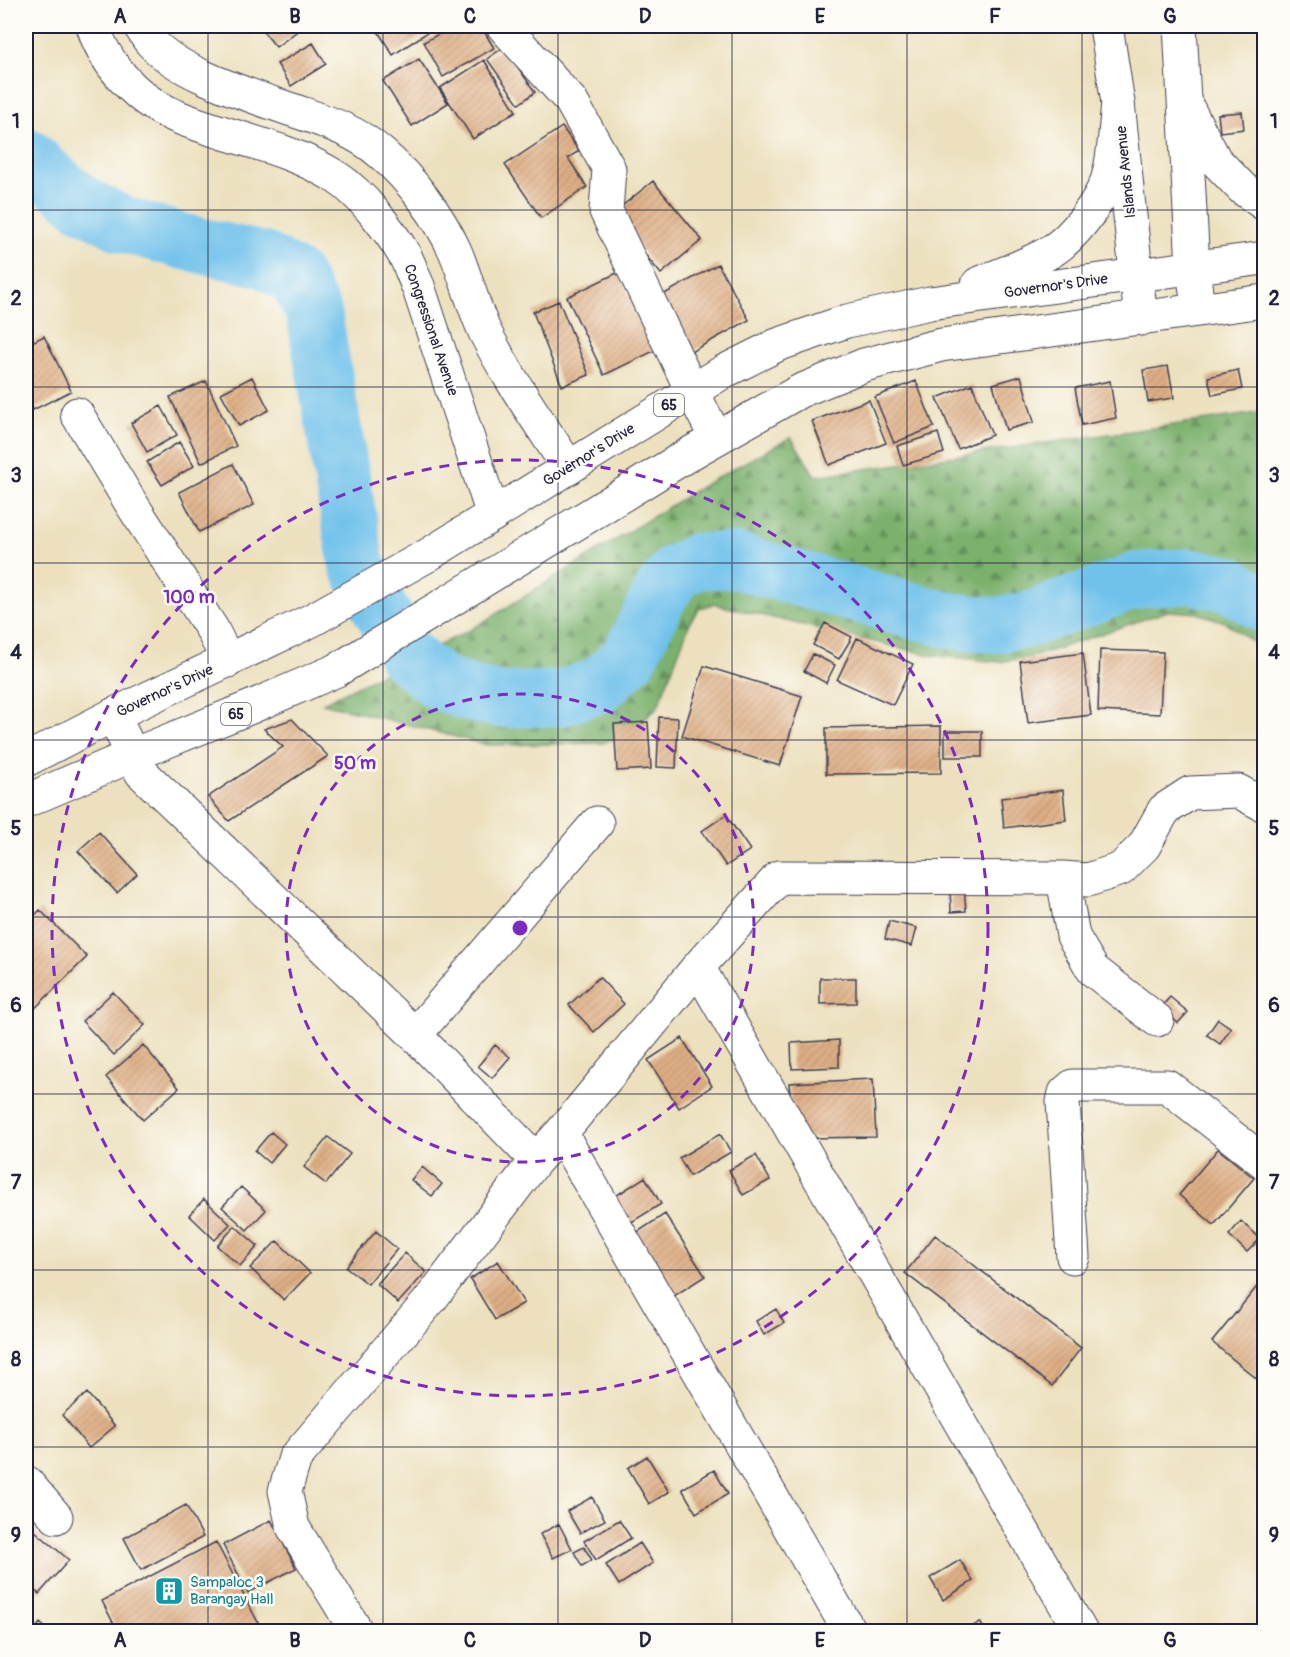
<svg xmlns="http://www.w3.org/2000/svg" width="1290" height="1657" font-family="Pangolin,sans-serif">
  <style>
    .forest { fill: url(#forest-firs); stroke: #4e6a54; stroke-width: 1.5 }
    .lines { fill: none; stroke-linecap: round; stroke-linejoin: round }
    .river { stroke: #6fc1eb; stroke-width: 56 }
    .building { fill: url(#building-hatch) }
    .minor-casing { stroke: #403e4f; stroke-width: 35 }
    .major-casing { stroke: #403e4f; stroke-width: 35 }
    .highway-casing { stroke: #403e4f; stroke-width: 35 }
    .minor { stroke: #fff; stroke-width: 33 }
    .major { stroke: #fff; stroke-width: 33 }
    .highway { stroke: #fff; stroke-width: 33 }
    .grid { fill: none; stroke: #22223b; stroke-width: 1.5; stroke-opacity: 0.55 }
    .ring { fill: none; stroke: #7b2cbf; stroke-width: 3; stroke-dasharray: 10 8 }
    .labels { text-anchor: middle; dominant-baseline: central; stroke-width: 5; stroke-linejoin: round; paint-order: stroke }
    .shield { fill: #fdfcf7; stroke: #646373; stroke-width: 1.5 }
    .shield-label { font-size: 14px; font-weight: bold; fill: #22223b }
    .street-label { font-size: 15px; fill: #22223b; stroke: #fdfcf7 }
    .culture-label { font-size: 15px; fill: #0d838f; stroke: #fdfcf7; text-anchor: start }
    .centre { fill: #7b2cbf; stroke: #fdfcf7; stroke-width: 3 }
    .ring-label { font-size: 18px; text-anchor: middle; font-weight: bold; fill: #7b2cbf; stroke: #fdfcf7; stroke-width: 5; stroke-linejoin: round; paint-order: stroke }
    .neatline { fill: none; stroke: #22223b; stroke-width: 2 }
    .grid-label { font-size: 20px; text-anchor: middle; font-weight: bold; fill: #22223b }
  </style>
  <defs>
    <pattern id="forest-firs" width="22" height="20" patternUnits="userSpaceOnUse" patternTransform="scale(1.5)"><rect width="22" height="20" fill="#7bb16d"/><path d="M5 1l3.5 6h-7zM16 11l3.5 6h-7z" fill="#64905b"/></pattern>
    <pattern id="building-hatch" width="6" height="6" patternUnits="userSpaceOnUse" patternTransform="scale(1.5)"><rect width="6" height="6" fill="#deae84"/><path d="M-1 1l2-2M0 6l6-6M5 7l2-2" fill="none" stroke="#be9573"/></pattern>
  </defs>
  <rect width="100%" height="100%" fill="#fdfcf7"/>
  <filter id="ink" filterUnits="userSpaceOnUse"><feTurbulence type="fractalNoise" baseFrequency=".0167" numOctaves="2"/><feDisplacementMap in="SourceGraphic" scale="12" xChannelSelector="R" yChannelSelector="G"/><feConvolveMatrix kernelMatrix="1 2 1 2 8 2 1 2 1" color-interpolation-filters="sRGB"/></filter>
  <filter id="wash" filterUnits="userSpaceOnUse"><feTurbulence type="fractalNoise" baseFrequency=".008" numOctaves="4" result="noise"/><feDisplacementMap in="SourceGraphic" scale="24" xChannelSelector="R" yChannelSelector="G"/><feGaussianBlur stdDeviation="1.35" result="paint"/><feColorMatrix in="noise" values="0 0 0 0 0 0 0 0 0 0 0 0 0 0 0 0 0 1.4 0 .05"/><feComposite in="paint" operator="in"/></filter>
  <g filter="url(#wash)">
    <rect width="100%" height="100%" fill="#ece0be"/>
    <path class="forest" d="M1264 412V650L1225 622 1197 613 1168 611 1036 656 1000 662 930 655 714 604 700 608 691 620 658 706 634 730 603 743 487 745 323 703 472 629 704 485 791 437 815 476Z"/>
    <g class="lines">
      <path class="river" d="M26 155 50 177 82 203 122 224 185 242 264 260 295 277 314 313 357 566 406 655 439 682 471 694 502 700 561 698 600 685 629 657 661 593 675 573 697 561H736L947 620 995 625 1028 620 1138 580 1189 576 1230 584 1264 605"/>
    </g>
    <g id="blocks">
      <path class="building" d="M259 26H304L276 47Z
        M384 26H428L431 30 393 55 377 30Z
        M453 26H481L494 48 443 77 424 42Z
        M313 43 326 64 291 86 277 64Z
        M504 47 535 92 519 104 487 59Z
        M419 59 448 103 412 126 383 81Z
        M484 60 516 111 473 139 440 88Z
        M1242 112 1244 129 1220 132 1218 114Z
        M562 127 579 151 568 158 587 187 541 218 505 165Z
        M653 181 702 240 661 274 612 214Z
        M718 264 749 320 689 353 659 297Z
        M619 272 656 350 604 375 567 297Z
        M559 301 589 375 562 386 533 312Z
        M44 336 71 391 33 410 26 395V345Z
        M1168 366 1174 398 1148 402 1143 370Z
        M1238 370 1242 389 1212 395 1208 377Z
        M1021 376 1034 422 1006 430 993 384Z
        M252 377 269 410 239 426 221 393Z
        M206 381 236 446 201 463 170 397Z
        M916 381 934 427 894 443 875 397Z
        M1110 381 1116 418 1082 425 1075 388Z
        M972 384 992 435 958 449 937 398Z
        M869 400 886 443 829 465 812 421Z
        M161 406 177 435 147 452 131 423Z
        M938 433 944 453 903 465 897 446Z
        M179 442 194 466 162 485 147 462Z
        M233 464 254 505 199 532 179 492Z
        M825 623 852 637 839 659 813 645Z
        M857 638 913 664 893 705 837 680Z
        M1100 650 1163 652 1160 714 1098 711Z
        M1083 653 1091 715 1028 723 1020 661Z
        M813 654 835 665 826 683 804 671Z
        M704 666 802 696 780 766 682 736Z
        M659 717 678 718 676 768 657 767Z
        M292 719 328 756 229 821 208 797 283 747 264 729Z
        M648 722 651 769 617 771 614 724Z
        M941 726V773L826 774V728Z
        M945 731H982V757H945Z
        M1063 790 1066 820 1004 828 1001 798Z
        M726 815 750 850 726 866 702 831Z
        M99 832 137 874 117 893 78 851Z
        M964 886 966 911 951 912 950 887Z
        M40 910 87 957 29 1014 26 1010V924Z
        M889 921 917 928 912 946 885 939Z
        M599 977 624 1004 594 1032 569 1005Z
        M820 978H856V1003L820 1004Z
        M113 992 145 1025 114 1055 82 1021Z
        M1170 997 1188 1012 1178 1023 1160 1008Z
        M1218 1019 1231 1028 1220 1044 1207 1035Z
        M682 1038 712 1086 679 1108 648 1060Z
        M839 1040V1067L792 1069 791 1043Z
        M143 1045 179 1088 143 1120 106 1077Z
        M495 1045 510 1057 492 1078 478 1066Z
        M873 1079 876 1137 806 1138 792 1115 789 1083Z
        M271 1132 285 1144 269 1163 255 1151Z
        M720 1134 731 1152 690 1176 679 1158Z
        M328 1137 350 1154 326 1184 304 1167Z
        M1218 1149 1254 1178 1214 1225 1179 1195Z
        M756 1155 770 1180 743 1195 729 1170Z
        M422 1167 442 1184 432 1196 411 1180Z
        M645 1177 661 1204 630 1223 614 1197Z
        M241 1187 266 1210 247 1230 222 1207Z
        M204 1199 230 1224 215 1240 189 1215Z
        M665 1214 705 1276 674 1296 633 1235Z
        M1241 1221 1260 1239 1247 1252 1229 1235Z
        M235 1226 258 1246 240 1266 217 1246Z
        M376 1231 397 1249 368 1284 346 1267Z
        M935 1235 1081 1348 1052 1386 905 1273Z
        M277 1241 310 1273 284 1300 250 1268Z
        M405 1253 426 1272 398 1303 377 1284Z
        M498 1261 524 1303 495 1320 470 1279Z
        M1260 1283 1264 1286V1379L1262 1383 1212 1342Z
        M776 1309 784 1323 764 1335 756 1321Z
        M87 1393 115 1426 89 1448 62 1415Z
        M647 1456 669 1492 649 1504 628 1468Z
        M714 1470 728 1494 696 1513 682 1489Z
        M592 1497 605 1520 580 1533 567 1511Z
        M186 1505 203 1537 141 1570 124 1538Z
        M271 1520 296 1568 248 1593 223 1545Z
        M619 1520 631 1538 596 1560 584 1541Z
        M559 1524 572 1549 553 1558 540 1534Z
        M35 1531 69 1560 39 1594 26 1583V1542Z
        M216 1542 263 1632H118L102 1601Z
        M640 1543 653 1563 619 1585 606 1565Z
        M584 1547 592 1560 582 1566 574 1552Z
        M960 1560 973 1581 943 1600 930 1578Z
        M980 1622 986 1632H963Z
        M40 1623 50 1632H33Z"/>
    </g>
  </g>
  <g filter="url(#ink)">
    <use href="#blocks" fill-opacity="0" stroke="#403e4f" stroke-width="1.5"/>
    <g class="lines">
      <g class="minor-casing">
        <path id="minor" d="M503 26 571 101 609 169 606 211 692 391 716 438
          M1106 26 1118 103 1141 319
          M1180 26 1193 267 1198 309
          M77 414 129 500 212 629 228 661
          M113 715 141 772 415 1035 536 1160
          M1063 878 1073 936 1093 970 1157 1020
          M698 967 1081 1632
          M415 1035 597 823
          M561 1133 850 1632
          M1073 1257 1063 1102 1065 1093 1073 1086H1167L1264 1162
          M26 1482 56 1517
          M357 1632 293 1527 285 1491 295 1458 430 1300 536 1160 561 1133 698 967 779 877 1063 878 1088 880 1121 869 1144 846 1164 810 1190 793 1238 791 1264 805"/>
      </g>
      <g class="major-casing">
        <path id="major" d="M93 26C104 62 134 97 169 113 185 121 203 126 221 132 260 144 301 155 336 177 362 194 390 230 405 256 410 265 413 276 418 286L493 515
          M140 26C143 30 146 36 150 41 165 58 186 69 206 78 237 92 269 102 301 113 330 123 357 132 381 153 411 179 438 214 455 251 466 277 473 306 485 332 509 380 540 423 569 468"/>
      </g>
      <g class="highway-casing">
        <path id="highway" d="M1185 103 1215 160 1242 188 1264 204
          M978 284C1002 274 1027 265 1050 252 1072 239 1098 205 1107 181 1115 156 1115 128 1118 103
          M26 760 113 715 310 621 428 555 723 372 777 345 847 321 930 303 1264 258
          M26 801 133 755 251 707 337 670 691 453 800 391 864 365 941 345 1264 301"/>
      </g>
      <use href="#minor" class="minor"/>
      <use href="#major" class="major"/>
      <use href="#highway" class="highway"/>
    </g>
  </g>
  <path class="grid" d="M208 26V1632M383 26V1632M558 26V1632M732 26V1632M907 26V1632M1082 26V1632M26 210H1264M26 387H1264M26 563H1264M26 740H1264M26 917H1264M26 1094H1264M26 1270H1264M26 1447H1264"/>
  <g class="ring">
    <circle cx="520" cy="928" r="234"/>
    <circle cx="520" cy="928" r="468"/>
  </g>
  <defs>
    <g id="building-square" transform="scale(1.5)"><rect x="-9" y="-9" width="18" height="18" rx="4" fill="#0f9aa8" stroke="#fdfcf7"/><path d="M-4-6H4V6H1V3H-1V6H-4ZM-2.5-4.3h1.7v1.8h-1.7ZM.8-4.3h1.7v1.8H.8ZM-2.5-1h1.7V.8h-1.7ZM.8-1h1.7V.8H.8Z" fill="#fff"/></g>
  </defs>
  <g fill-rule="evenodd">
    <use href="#building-square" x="169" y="1591"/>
  </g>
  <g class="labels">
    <g class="shield">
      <rect x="654" y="394" width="30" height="22" rx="4.5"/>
      <rect x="221" y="703" width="30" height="22" rx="4.5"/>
    </g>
    <g class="shield-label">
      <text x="669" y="405">65</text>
      <text x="236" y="714">65</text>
    </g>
    <g class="street-label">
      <text transform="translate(1126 172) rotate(-96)">Islands Avenue</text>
      <text transform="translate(1056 286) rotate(-8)">Governor's Drive</text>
      <text transform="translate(431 330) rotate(71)">Congressional Avenue</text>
      <text transform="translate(589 455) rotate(-32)">Governor's Drive</text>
      <text transform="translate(165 691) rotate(-25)">Governor's Drive</text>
    </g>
    <g class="culture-label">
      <text x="190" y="1582">Sampaloc 3<tspan x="190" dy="17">Barangay Hall</tspan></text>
    </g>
  </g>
  <circle cx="520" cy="928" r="9" class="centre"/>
  <g class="ring-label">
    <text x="189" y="603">100 m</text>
    <text x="355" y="769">50 m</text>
  </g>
  <rect width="1290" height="1657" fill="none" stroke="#fdfcf7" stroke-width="66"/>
  <rect x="33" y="33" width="1224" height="1591" class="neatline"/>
  <g class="grid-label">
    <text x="120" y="23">A</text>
    <text x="295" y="23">B</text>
    <text x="470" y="23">C</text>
    <text x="645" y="23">D</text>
    <text x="820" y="23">E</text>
    <text x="995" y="23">F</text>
    <text x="1170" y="23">G</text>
    <text x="16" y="128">1</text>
    <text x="1274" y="128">1</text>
    <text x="16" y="305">2</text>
    <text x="1274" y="305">2</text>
    <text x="16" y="482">3</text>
    <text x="1274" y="482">3</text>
    <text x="16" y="659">4</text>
    <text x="1274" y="659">4</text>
    <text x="16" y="835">5</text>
    <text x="1274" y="835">5</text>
    <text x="16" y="1012">6</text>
    <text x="1274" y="1012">6</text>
    <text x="16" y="1189">7</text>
    <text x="1274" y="1189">7</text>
    <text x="16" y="1366">8</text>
    <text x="1274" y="1366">8</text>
    <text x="16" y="1542">9</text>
    <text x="1274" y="1542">9</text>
    <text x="120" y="1647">A</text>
    <text x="295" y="1647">B</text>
    <text x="470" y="1647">C</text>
    <text x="645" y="1647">D</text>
    <text x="820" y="1647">E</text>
    <text x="995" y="1647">F</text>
    <text x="1170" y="1647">G</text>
  </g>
</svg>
